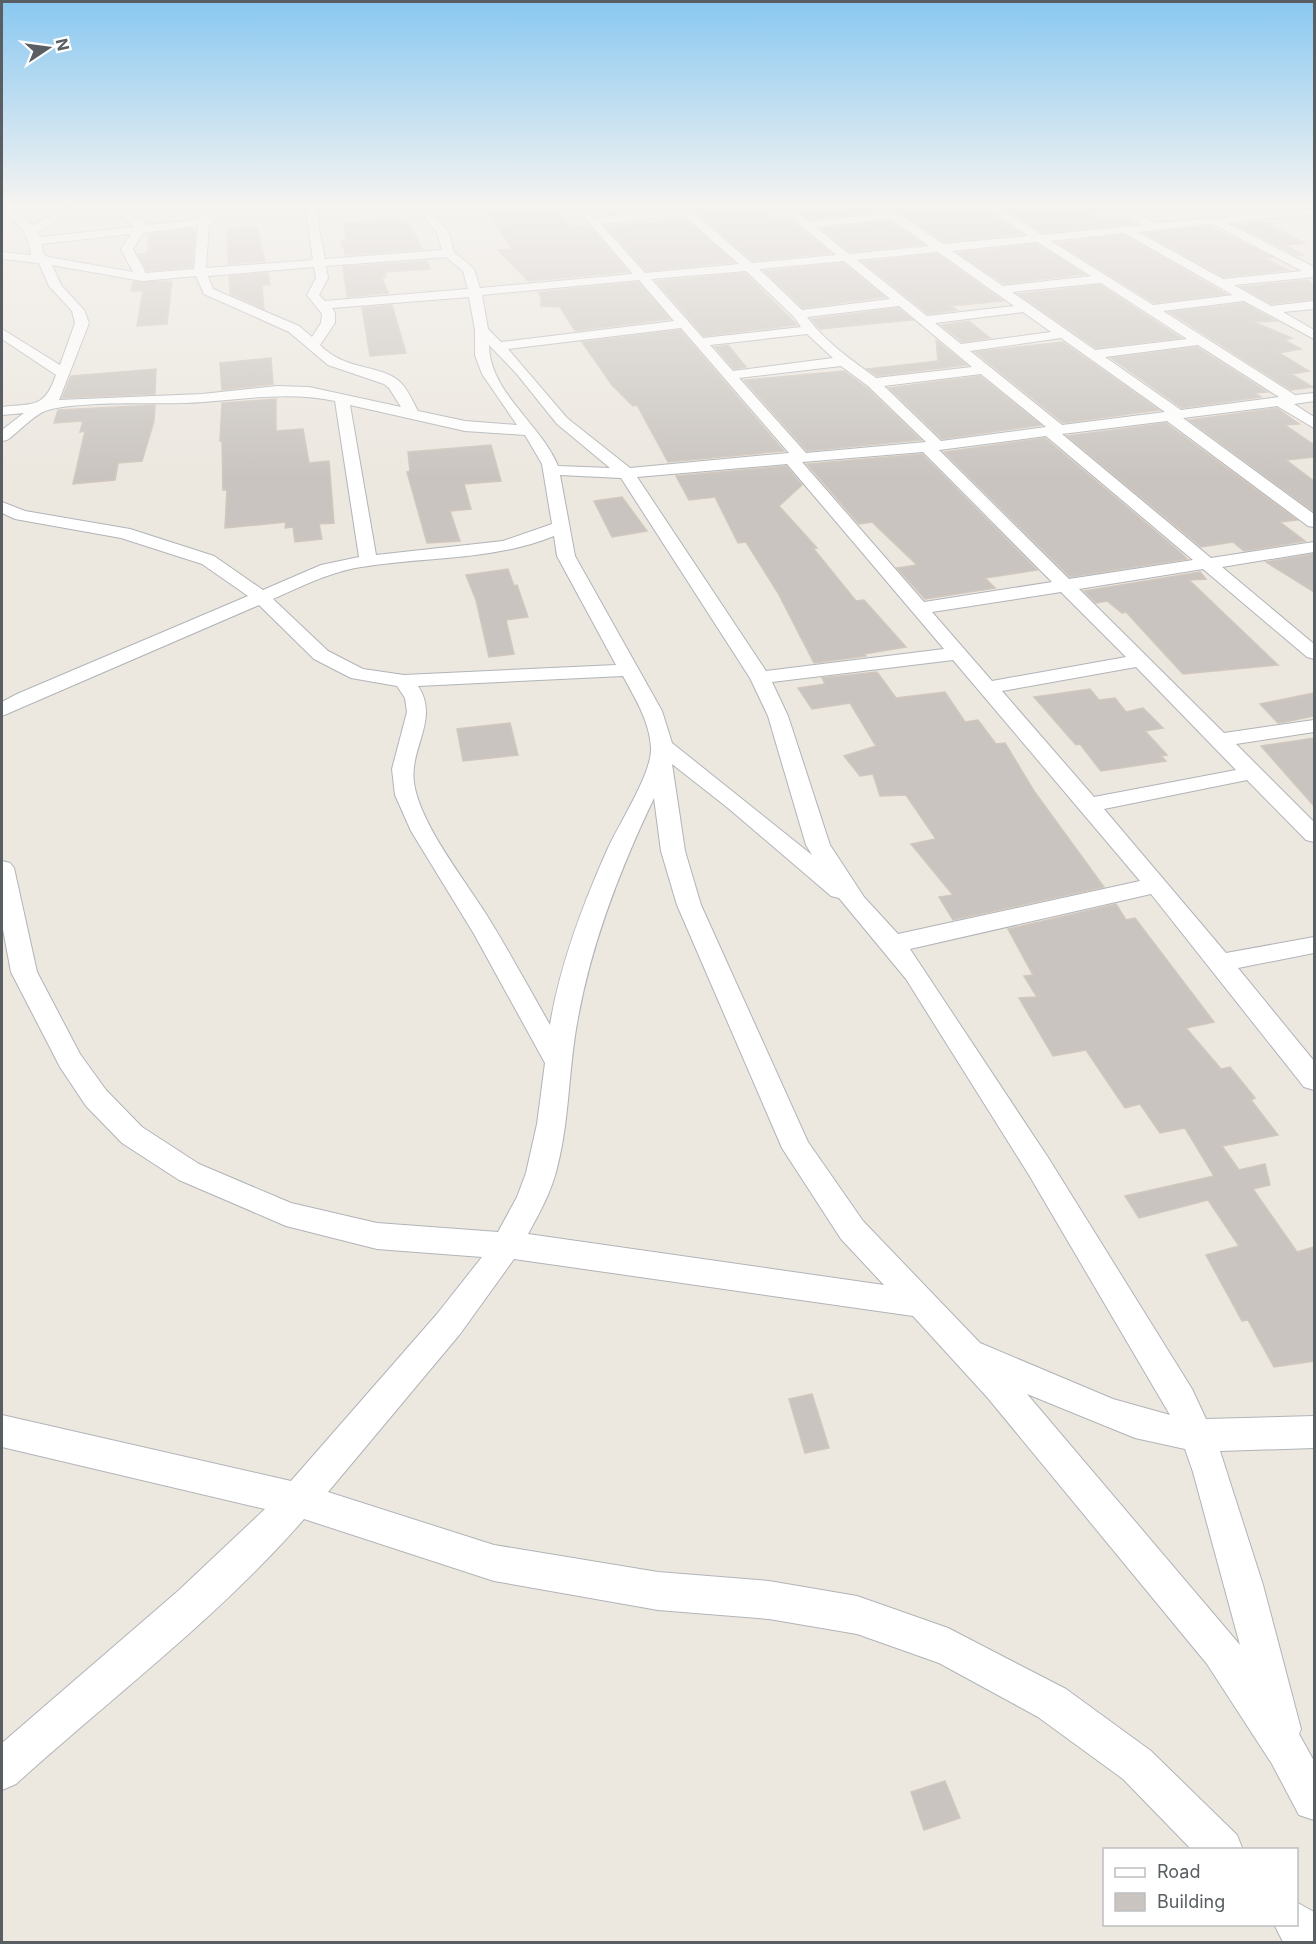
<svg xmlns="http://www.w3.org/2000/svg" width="1316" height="1944" font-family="Inter,sans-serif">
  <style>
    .building { fill: #c9c4bf; stroke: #d1c7be; stroke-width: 1.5 }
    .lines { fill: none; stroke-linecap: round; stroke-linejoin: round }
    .minor-casing { stroke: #b1b4b8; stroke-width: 2 }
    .minor { fill: #fff; fill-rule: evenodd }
  </style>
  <rect width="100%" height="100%" fill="#ece7df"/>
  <path class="building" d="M690 206H767V217L786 216 830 253 753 261Z
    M891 206H926L929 209 970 206 981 214 990 213 1022 234 944 242Z
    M1077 206 1100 220 1120 218 1131 224 1043 233 1009 211Z
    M553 207 571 227 589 225 628 272 528 281 498 250 512 249 489 212Z
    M873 207 878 211 810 219 804 214Z
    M400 219 401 223 408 222 422 249 346 255 341 241 346 240 344 223Z
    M685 219 734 262 646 271 606 226Z
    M890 221 923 244 850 252 822 229Z
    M1264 222 1305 243 1285 245 1303 255H1296L1236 225Z
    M257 227 265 261 228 264 227 229Z
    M1210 227 1272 257 1264 258 1288 270 1223 277 1145 233Z
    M191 229 195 230 192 267 147 271 138 254 148 253V235Z
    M1124 235 1226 294 1154 303 1058 243Z
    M1036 244 1084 274 1004 284 958 253Z
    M937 254 1003 301 951 306 957 310 928 314 863 262Z
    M427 261 430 269 385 272 386 277H382L388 293 347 297 343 267Z
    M843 263 885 297 803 308 764 271Z
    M268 273 270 285H262L264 309 230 294 229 276Z
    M745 273 797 325 704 336 656 281Z
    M1307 280 1314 284V299L1271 304 1241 287Z
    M172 281 167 324 137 326 143 291H131L133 282Z
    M638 282 670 319 575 331 560 307 541 306V296L538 292Z
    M1100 285 1181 338 1096 348 1018 294Z
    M1244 303 1276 321 1254 322 1292 338 1284 340 1301 349 1279 353 1309 371 1291 374 1313 387 1291 390 1169 312Z
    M392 305 406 353 370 356 362 308Z
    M898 308 913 320 820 329 811 319Z
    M969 321 990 338 962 342 941 325Z
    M680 330 784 451 668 462 637 405 633 406 612 385 582 342Z
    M936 340 967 365 877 376 867 369 938 361Z
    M1063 342 1159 410 1063 423 975 352Z
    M728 345 746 367 734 369 715 347Z
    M1197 347 1267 392 1255 393 1261 397 1182 408 1111 358Z
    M271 358 273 384 222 390 220 363Z
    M156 369 155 394 62 398 71 376Z
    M844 371 867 388 921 440 807 451 744 380Z
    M980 376 1041 425 942 439 889 388Z
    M276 399V431L303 429 309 463 329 461 334 523 319 524 322 539 295 542 293 527 285 528 286 522 225 528 227 490H223L222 441H220L222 403Z
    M155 405 154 421 142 461 118 463 115 480 73 484 85 431 80 432 83 421 54 423 58 410Z
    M1277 408 1299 424 1285 425 1314 445V457L1286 460 1314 481V512L1189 420Z
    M1166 423 1297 520 1280 522 1305 541 1244 551 1233 542 1201 547 1067 436Z
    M1045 438 1180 552 1187 559 1070 577 944 452Z
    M491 445 501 481 464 484 471 509 450 511 460 541 427 543 407 472 410 471 408 452Z
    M922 454 1037 570 985 578 995 588 925 599 897 568 917 565 872 522 859 524 807 464Z
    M786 466 802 485 779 506 817 548H813L856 601 864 600 906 647 864 654 866 656 814 663 778 593 746 542 738 543 715 497 689 500 676 476Z
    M622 497 647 531 612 537 594 501Z
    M1314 554V592L1266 562Z
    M508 569 514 586 517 585 528 617 506 620 514 654 489 657 476 600 466 575Z
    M1200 572 1206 579 1189 580 1278 665 1183 674 1126 612 1122 613 1107 601 1096 603 1084 591Z
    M877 672 896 698 945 692 965 722 978 720 996 744 1005 743 1034 791 1104 887 953 920 939 897 953 895 911 844 936 839 906 795 880 796 873 774 860 776 844 756 876 746 850 703 812 709 798 688 825 684 822 678Z
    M1090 689 1099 700 1115 698 1126 712 1143 708 1163 728 1145 731 1167 755 1161 756 1166 761 1101 771 1080 744 1076 745 1034 697Z
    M1314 693V716L1285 722 1278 723 1260 704Z
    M510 723 518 755 463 761 457 729Z
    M1314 738V806L1261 746Z
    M1116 904 1126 920 1135 918 1214 1022 1186 1028 1221 1069 1230 1067 1255 1098 1251 1100 1278 1135 1222 1146 1239 1170 1265 1164 1270 1185 1253 1189 1297 1252 1314 1247V1361L1274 1367 1248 1320 1242 1321 1206 1255 1239 1246 1208 1200 1139 1218 1125 1196 1214 1176 1185 1128 1160 1133 1140 1104 1125 1108 1086 1050 1053 1056 1019 998 1037 997 1024 976 1033 975 1008 929Z
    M812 1394 829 1448 805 1453 789 1399Z
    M945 1781 960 1818 924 1830 911 1792Z"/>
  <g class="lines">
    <g class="minor-casing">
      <path id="minor" d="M2 206H9L33 225 70 206H83L37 232 40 237 135 227 108 206H120L147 225 198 220 200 206H210V217L230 206H243L209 225 206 268 313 260 305 206H315L325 259 442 250 437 233 418 206H429L449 233 454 252 474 269 480 288 633 274 575 206H586L596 217 677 210 674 206H686L752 263 836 255 778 206H790L809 221 883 213 875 206H887L943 244 1028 236 984 206H997L1042 235 1142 225 1112 206H1125L1156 223 1314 208V214L1227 223 1314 267V277L1234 285 1271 306 1314 301V309L1283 312 1314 330V339L1244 301 1163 311 1295 395 1314 393V401L1294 404 1314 417V428L1277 406 1183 418 1314 514V527L1308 526 1167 421 1062 434 1211 558 1314 542V552L1222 567 1314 644V659L1307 657 1203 569 1079 589 1224 733 1314 720V732L1236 744 1314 822V842L1306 840 1247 780 1104 809 1226 953 1314 937V953L1238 968 1314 1061V1090L1304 1087 1151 894 910 949 1049 1159 1192 1389 1206 1419 1314 1416V1448L1220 1451 1263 1585 1301 1729 1299 1734 1314 1761V1820L1299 1815 1272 1764 1207 1664 987 1397 913 1316 514 1259 460 1334 328 1492 494 1545 658 1572 769 1581 857 1596 948 1628 1066 1689 1151 1751 1237 1835 1243 1850H1192L1123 1779 1038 1717 939 1663 857 1634 769 1619 658 1610 494 1581 304 1519C219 1617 112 1697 16 1784L2 1790V1743L178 1591 265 1509 2 1447V1415L291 1481 437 1314 482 1257 377 1249 286 1226 179 1180 122 1143 86 1106 60 1067 11 972 2 924V861L10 863 14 868 37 972 80 1054 106 1090 142 1127 199 1164 291 1203 377 1223 498 1232 517 1197 526 1173 537 1124 545 1063 474 934 411 831 395 795 392 769 407 712 405 698 397 686 351 678 314 659 259 605 2 716V702L17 694 248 596 202 564 121 538 15 519 2 513V502L25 511 130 529 214 556 263 590 321 565 359 557 335 401C284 390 236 401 185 403 147 404 82 401 48 410 34 414 19 432 7 440L2 441V430L24 413 2 415V407C34 403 44 409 56 375L2 339V329L60 365 75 323 72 311 49 286 39 263 2 259V252L31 255C29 232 19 225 2 211ZM683 215 739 264 645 273 601 224ZM891 219 929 246 849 254 816 227ZM1213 224 1302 271 1223 279 1138 232ZM198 226 194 269 146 273 133 249 143 233ZM1124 233 1233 295 1153 305 1051 241ZM131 234 121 249 133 272 48 257 43 254 42 244ZM1037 242 1091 276 1003 286 952 251ZM938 252 1014 306 927 316 857 260ZM446 257 463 271 468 289 325 301 319 295 328 278 326 266ZM844 261 890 299 802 310 759 269ZM52 265 142 281 196 276 204 294 289 332 328 365 384 384 389 388 401 407 309 387 277 386 202 394 59 400 89 323 84 310 61 285ZM314 267 316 278 307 295 322 314 321 323 312 337 299 326 213 289 208 276ZM746 271 794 317 801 327 703 338 651 279ZM639 280 674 321 501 342 488 329 482 295ZM1101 283 1187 339 1095 350 1012 292ZM469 297 475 330V355L482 374 517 425 465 421 418 411C413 402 408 390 401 383 383 364 346 372 320 345L335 323V313L332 308ZM899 306 972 367 876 378C852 360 825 342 807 317ZM1023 312 1051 332 961 344 935 323ZM681 328 789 453 630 468 567 418 508 349ZM807 334 833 358 733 371 710 345ZM1061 338 1165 412 1062 425 970 351ZM489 345 516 373 557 424 610 468 558 466C541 424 489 392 489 345ZM1198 345 1279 397 1181 410 1105 357ZM841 366 868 386 926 442 806 453 739 378ZM981 374 1046 427 941 441 884 386ZM350 405 465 431 525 435 542 464 552 524 503 541 376 555ZM1046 436 1193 560 1069 579 939 450ZM923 452 1052 582 924 602 802 462ZM787 464 944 649 766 671 637 477ZM560 475 621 478 750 678 768 716 806 845 812 855 672 743 662 711 575 556ZM554 536 557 556 616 665 404 675 363 669 328 651 273 599C300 587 326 574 355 568 422 556 490 562 554 536ZM1061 592 1126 657 992 681 932 612ZM953 660 1140 881 898 934 864 897 830 845 788 716 772 682ZM1136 667 1236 770 1094 797 1002 691ZM623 676C635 698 650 722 651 748 652 773 620 822 608 848 583 904 560 964 550 1025 529 988 509 951 486 914 464 879 420 824 414 783 409 748 440 719 418 686ZM672 764 728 808 831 896 839 898 906 979 1029 1175 1170 1415 1113 1399 980 1343 863 1221 808 1142 701 905 685 851ZM654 798 661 851 677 905 782 1148 841 1239 884 1285 528 1234C539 1214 550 1194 556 1172 570 1121 568 1069 578 1018 592 941 621 867 654 798ZM1027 1394 1135 1438 1185 1449 1193 1472 1240 1645Z
        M1296 1902 1314 1912V1942H1283L1274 1924H1296Z"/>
    </g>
    <use href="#minor" class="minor"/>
  </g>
  <linearGradient id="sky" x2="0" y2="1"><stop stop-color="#89c8f1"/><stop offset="0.43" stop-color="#f6f4f1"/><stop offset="1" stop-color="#f6f4f1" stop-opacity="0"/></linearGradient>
  <rect width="1316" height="478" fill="url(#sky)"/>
  <rect width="1316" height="1944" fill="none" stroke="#585e61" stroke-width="6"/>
  <rect x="1103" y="1848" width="195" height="78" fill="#ffffff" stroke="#bcbfc0" stroke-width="1.5"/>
  <rect x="1115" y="1868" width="30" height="9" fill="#ffffff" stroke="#bcbfc0" stroke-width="1.5"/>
  <text x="1157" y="1878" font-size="18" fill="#585e61">Road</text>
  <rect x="1115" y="1893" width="30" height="18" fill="#c9c4bf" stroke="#bcbfc0" stroke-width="1.5"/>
  <text x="1157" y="1908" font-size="18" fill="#585e61">Building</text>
  <g transform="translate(48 48) rotate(77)" stroke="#ffffff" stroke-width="4.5" paint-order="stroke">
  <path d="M0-4.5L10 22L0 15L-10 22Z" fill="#585e61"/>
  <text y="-9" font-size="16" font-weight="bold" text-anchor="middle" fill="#585e61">N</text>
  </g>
</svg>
